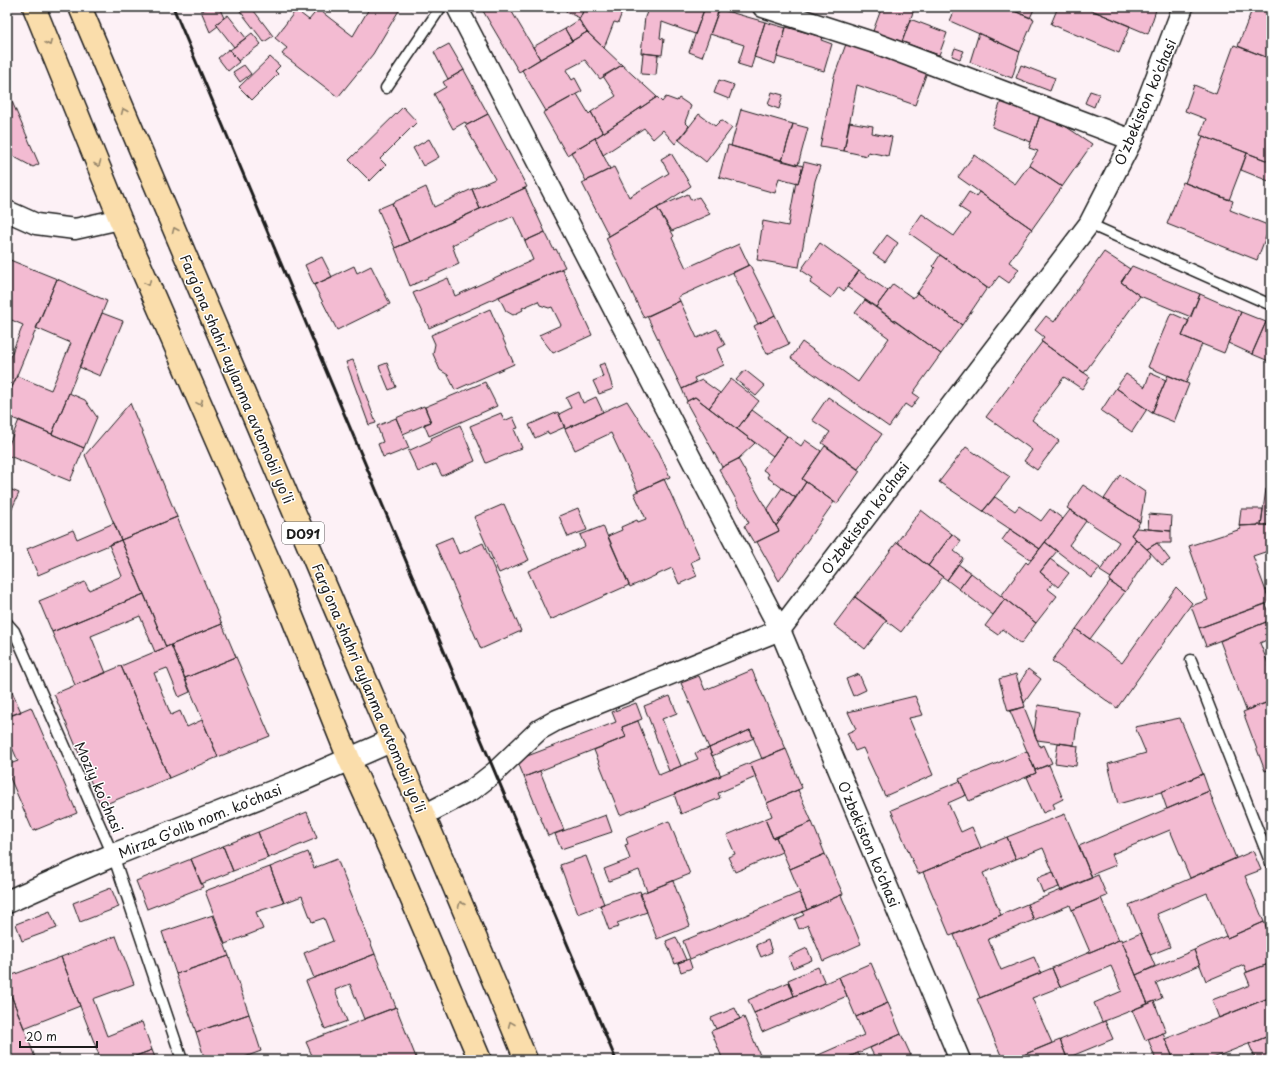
<svg xmlns="http://www.w3.org/2000/svg" width="1278" height="1067" font-family="'Playpen Sans',sans-serif">
  <style>
    .building { fill: #f3bbd2; stroke: #1c1c1c }
    .lines { fill: none; stroke-linecap: round; stroke-linejoin: round }
    .service-casing { stroke: #1c1c1c; stroke-width: 13 }
    .minor-casing { stroke: #1c1c1c; stroke-width: 23 }
    .tertiary-casing { stroke: #1c1c1c; stroke-width: 25 }
    .trunk-casing { stroke: #1c1c1c; stroke-width: 25 }
    .service { stroke: #fff; stroke-width: 10 }
    .minor { stroke: #fff; stroke-width: 20 }
    .tertiary { stroke: #fff; stroke-width: 22 }
    .trunk { stroke: #faddab; stroke-width: 22 }
    .rail { stroke: #1c1c1c; stroke-width: 3 }
    .oneway { stroke: #96866b }
    .labels { text-anchor: middle; dominant-baseline: central; stroke-width: 3; stroke-linejoin: round; paint-order: stroke }
    .shield { fill: #fff; stroke: #606060; stroke-width: 1 }
    .shield-label { font-size: 13px; font-weight: bold; fill: #1c1c1c }
    .street-label { font-size: 14px; fill: #1c1c1c; stroke: #fff }
  </style>
  <rect width="100%" height="100%" fill="#fdf1f6"/>
  <filter id="ink" filterUnits="userSpaceOnUse"><feTurbulence type="fractalNoise" baseFrequency=".025" numOctaves="2"/><feDisplacementMap in="SourceGraphic" scale="8" xChannelSelector="R" yChannelSelector="G"/><feConvolveMatrix kernelMatrix="1 2 1 2 8 2 1 2 1" color-interpolation-filters="sRGB"/></filter>
  <g filter="url(#ink)">
    <path class="building" d="M210 7H219L224 18 216 24 218 26 210 32 201 11Z
      M237 7H251L273 36 264 42Z
      M370 7H401L373 54 338 97 282 54 287 48 275 38 296 10 309 20 318 9 353 36Z
      M481 7H490L483 11Z
      M490 7H520L512 12 540 59 519 72 483 11Z
      M568 7H585L580 18 566 12Z
      M585 7H624L618 23 614 22 604 48 587 32 579 20Z
      M649 7H705L695 34 662 22 660 38 664 39 662 55 641 53 645 17Z
      M705 7H720L702 57 689 52Z
      M882 7H915L902 42 873 31Z
      M956 7H1005L1034 19 1020 52 950 21Z
      M1015 7H1035L1030 18 1014 11Z
      M1058 7H1084L1130 26 1119 53 1051 24Z
      M1084 7H1157L1148 34Z
      M1253 7H1271V59L1238 46Z
      M719 9 765 22 751 68 738 64 744 45 710 34Z
      M228 15 246 38 234 47 216 24Z
      M910 19 947 33 939 55 902 42Z
      M579 20 587 32 572 41 565 29Z
      M765 22 786 28 775 64 754 57Z
      M786 27 822 37 821 40 832 44 824 71 777 57Z
      M565 29 572 41 540 59 533 47Z
      M587 32 622 65 600 79 585 60 566 70 572 80 575 78 582 91 546 111 522 70Z
      M252 33 261 44 238 61 230 50Z
      M979 33 1020 52 1012 78 970 62Z
      M449 44 464 70 448 79 434 52Z
      M846 44 927 72 915 105 857 85 844 151 820 147 834 77Z
      M1234 45 1271 59V116L1266 128 1271 130V162L1200 135 1206 119 1185 111 1194 85 1216 94Z
      M955 48 964 51 960 59 952 56Z
      M229 49 239 62 228 71 218 58Z
      M643 53 658 55 656 75 641 74Z
      M270 57 280 66 275 71 278 74 252 100 239 87Z
      M244 65 251 74 240 82 233 72Z
      M622 65 657 97 603 133 591 112 616 96 603 76Z
      M1021 65 1055 78 1050 91 1016 78Z
      M464 70 488 114 467 125 465 122 453 129 434 94 446 87 443 82Z
      M719 80 734 85 729 99 714 93Z
      M7 90 39 164 33 167 7 153Z
      M1090 91 1099 94 1094 107 1085 103Z
      M772 92 783 95 779 109 768 105Z
      M577 94 589 114 591 112 603 133 567 155 543 113Z
      M657 97 662 102 666 97 677 101 679 98 691 106 685 122 689 126 675 144 663 130 653 139 644 128 603 155 595 138Z
      M1001 101 1040 115 1031 142 992 127Z
      M403 107 417 122 380 159 386 165 370 181 349 160Z
      M741 109 793 124 782 161 731 146Z
      M488 114 527 187 480 209 472 189 495 179 465 126Z
      M699 114 715 126 721 120 732 128 706 162 679 140Z
      M1040 115 1059 122 1092 144 1062 187 1029 165 1038 151 1029 148Z
      M849 122 873 126 872 133 892 137 888 156 868 152 867 156 844 151Z
      M793 124 808 128 798 165 782 161Z
      M1203 136 1247 153 1229 200 1185 183Z
      M595 138 610 169 586 181 571 152Z
      M429 139 439 157 423 166 413 148Z
      M728 145 803 166 798 183 779 178 775 193 719 177Z
      M671 153 691 186 657 208 609 236 582 183 614 167 629 197 669 173 661 159Z
      M1247 153 1271 162V182L1241 170Z
      M974 155 1015 184 1029 165 1062 187 1032 229 958 177Z
      M804 162 820 166 815 181 799 267 757 260 763 221 788 226 796 182 798 183Z
      M1183 182 1233 201 1230 210 1270 226 1257 260 1167 224Z
      M426 187 434 207 472 189 480 209 409 242 392 203Z
      M525 188 545 232 525 241 513 216 452 245 459 264 410 286 395 248Z
      M969 192 976 196 979 192 1032 229 1009 262 1019 269 1009 283 999 276 989 289 909 233 922 214 954 236 970 214 959 207Z
      M688 194 691 200 699 197 710 214 672 231 657 208Z
      M392 203 409 242 395 248 378 209Z
      M657 208 674 236 672 238 686 268 739 244 749 265 678 297 680 301 644 318 606 238Z
      M545 232 554 250 556 249 565 267 429 328 413 293 448 278 455 296 533 260 525 241Z
      M887 235 898 243 885 262 873 254Z
      M820 243 859 271 844 291 839 287 831 298 810 283 813 278 801 270Z
      M1104 252 1130 269 1121 282 1140 296 1084 373 1042 342 1041 341 1044 337 1035 330 1046 316 1054 322Z
      M940 255 987 288 962 325 917 293 935 268 933 266Z
      M322 257 332 277 314 285 305 265Z
      M10 260 57 279 7 399V365L23 325 7 318V266Z
      M749 265H750L775 315 758 324 733 273Z
      M354 266 357 273 371 266 390 304 337 330 314 285Z
      M1132 266 1200 294 1191 317 1140 296 1121 282Z
      M562 269 592 335 553 353 539 335 561 325 552 307 549 308 540 305 538 301 522 308 523 310 513 315 506 311 499 297Z
      M859 271 888 291 876 307 847 287Z
      M57 279 107 301 52 434 7 416V399L17 376 51 390 71 343 36 328Z
      M893 284 913 298 917 293 962 325 941 354 876 307Z
      M1200 294 1241 312 1224 353 1182 336Z
      M865 300 941 354 913 393 919 397 911 408 905 404 889 427 791 358 802 342 858 382 889 338 855 313Z
      M680 301 697 338 717 329 725 345 717 349 724 365 694 378 696 382 682 389 647 316Z
      M490 309 514 364 455 390 448 375 440 370 433 354 435 344 431 335Z
      M1241 312 1266 322 1252 354 1228 343Z
      M102 313 123 321 100 376 79 367Z
      M1171 313 1189 321 1182 336 1202 344 1186 383 1148 367Z
      M775 315 789 344 767 354 754 326Z
      M1266 322 1271 324V362L1252 354Z
      M1042 342 1090 377 1082 389 1064 377 1032 420 1059 441 1037 470 1024 461 1032 450 986 417Z
      M353 360 376 423 369 425 346 362Z
      M387 363 396 387 389 390 379 366Z
      M605 363 613 389 599 394 593 381 603 377 599 365Z
      M745 370 765 386 756 396 736 380Z
      M1150 373 1166 380 1152 413 1116 388 1126 374 1145 387Z
      M1168 375 1189 384 1174 422 1152 413Z
      M731 379 759 401 737 429 709 408Z
      M702 380 720 393 709 408 695 397 687 401 682 389Z
      M485 382 497 406 429 436 424 424 431 422 425 407Z
      M1116 388 1147 409 1132 432 1101 411Z
      M579 392 583 403 596 397 603 412 565 429 559 414 571 408 566 398Z
      M69 393 85 400 97 417 84 448 52 434Z
      M695 397 755 443 738 459 722 467 686 402Z
      M828 397 882 434 858 469 822 443 830 432 812 420Z
      M627 401 659 452 670 477 638 491 611 433 575 450 565 429Z
      M130 403 177 517 121 540 85 455Z
      M424 406 431 422 403 434 396 418Z
      M752 410 787 436 773 456 737 429Z
      M558 412 565 427 549 434 548 432 535 438 529 425Z
      M501 413 504 421 513 417 518 428 514 429 522 448 486 463 470 426Z
      M396 418 409 448 389 456V455L383 457 378 444 383 442 377 426Z
      M19 420 84 448 70 481 7 455V449Z
      M460 425 475 461 442 476 436 464 418 472 408 451 432 440 431 438Z
      M787 436 801 446 805 440 821 451 802 479 806 482 796 498 767 477 769 474 763 470Z
      M825 446 860 471 837 504 802 479Z
      M966 447 1010 477 983 511 939 482Z
      M738 459 779 531 754 543 744 526 749 523 719 469Z
      M1120 475 1145 492 1140 522 1104 499Z
      M664 479 700 558 691 562 697 576 679 584 672 568 630 587 608 536 622 530 621 527 637 520 638 522 646 519 634 493Z
      M806 482 834 502 779 581 757 542 779 531 776 526Z
      M1083 485 1140 522 1131 535 1136 539 1111 578 1100 571 1119 542 1067 508Z
      M7 488 19 493 7 520Z
      M782 488 796 498 776 526 767 510Z
      M1266 489 1271 490V525H1261Z
      M995 497 1015 511 1019 506 1041 521 1050 509 1063 519 1040 549 983 511Z
      M504 504 529 560 499 573 474 517Z
      M578 508 587 530 568 537 559 516Z
      M1241 509H1263L1261 525 1239 526Z
      M921 510 952 534 928 566 897 542Z
      M1070 510 1086 521 1069 545 1100 568 1092 578 1045 542Z
      M1149 514 1172 516 1171 531 1148 529Z
      M177 517 222 624 166 647 121 540Z
      M114 523 121 540 38 575 27 549 73 530 77 539Z
      M1261 525H1271V550L1253 556 1270 602 1199 628 1191 606 1208 600 1189 546 1241 529 1239 526Z
      M603 526 629 585 550 620 528 571 585 546 580 535Z
      M1136 528 1171 531V543H1157L1147 549 1131 535Z
      M1010 529 1040 549 1031 560 1002 540Z
      M952 534 961 541 954 551 963 558 947 580 928 566Z
      M452 537 459 554 483 543 521 631 481 649 435 544Z
      M1136 539 1151 553 1125 592 1109 581Z
      M121 540 144 594 52 632 39 601 85 582 89 590 122 576 109 545Z
      M897 542 943 577 901 632 855 597Z
      M1045 542 1057 551 1040 572 1053 583 1048 589 1057 596 1036 623 1001 596 1026 562 1028 564Z
      M1157 543 1170 560 1162 565 1147 549Z
      M1050 559 1069 573 1058 587 1040 572Z
      M958 564 971 573 959 589 947 580Z
      M971 573 1005 599 993 615 959 589Z
      M1110 582 1125 592 1090 639 1076 629Z
      M1176 587 1192 603 1117 708 1052 661 1076 629 1122 663Z
      M1271 588V602H1270L1266 590Z
      M144 594 166 647 155 652 140 616 91 636 106 673 75 685 52 632Z
      M855 597 887 620 865 649 834 625Z
      M1005 599 1036 623 1021 644 1002 629 998 635 985 626Z
      M1266 604 1271 620 1206 646 1199 628Z
      M1271 620V638L1260 643 1271 671V701L1246 710 1220 641Z
      M222 624 236 657 185 678 171 645Z
      M171 645 190 692 179 697 167 668 154 673 171 715 180 711 187 727 202 720 218 757 169 778 121 666Z
      M236 657 270 736 218 757 185 678Z
      M121 666 169 778 101 806 54 694Z
      M1028 669 1041 679 1024 703 1019 684Z
      M752 670 786 749 762 759 750 730 709 748 681 683 699 676 705 690Z
      M859 674 866 690 853 696 846 679Z
      M1016 674 1025 707 1008 711 999 679Z
      M7 680 21 712 7 717Z
      M670 696 677 713 662 719 681 766 669 771 644 706Z
      M915 696 923 715 909 718 933 775 885 796 863 748 855 751 847 733 856 729 848 712Z
      M1271 701V769L1265 771 1243 712Z
      M636 703 642 719 622 727 626 737 524 777 517 760 616 722 612 712Z
      M1038 705 1079 712 1074 745 1037 740 1034 733Z
      M31 707 77 813 33 831 7 771V765L18 761 7 736V717Z
      M1024 707 1040 747 1044 745 1052 763 1035 770 1010 711Z
      M1180 718 1203 774 1161 792 1118 804 1108 764 1146 753 1135 727Z
      M638 721 659 775 698 759 695 753 709 748 721 776 620 815 594 750 626 737 622 727Z
      M750 730 754 738 712 756 709 748Z
      M1058 743 1078 746 1076 766 1055 763Z
      M786 749 802 788 767 803 750 763Z
      M1027 751 1036 773 969 801 959 779Z
      M750 763 756 777 718 793 720 798 681 814 674 794Z
      M1049 765 1063 799 1053 804 1055 808 1043 813 1027 777 1036 773 1035 770Z
      M540 771 564 830 548 836 524 777Z
      M1203 774 1209 791 1167 809 1161 792Z
      M960 781 966 795 948 803 961 832 972 827 981 848 918 874 891 810Z
      M798 790 812 822 773 838 765 819 772 816 767 803Z
      M1209 791 1236 858 1190 878 1170 830 1112 854 1116 865 1091 875 1079 846Z
      M307 812 317 838 268 858 258 832Z
      M1065 814 1092 878 1061 891 1043 848 1016 859 1007 837Z
      M606 815 612 832 561 849 555 834Z
      M765 819 773 838 776 837 782 852 735 872 728 857 735 854 727 835Z
      M669 821 690 874 647 891 639 870 609 881 604 869 630 859 625 845 628 844 626 838Z
      M812 822 825 854 790 869 776 837Z
      M258 832 268 858 233 871 223 846Z
      M1007 837 1016 859 983 873 1001 915 950 936 923 872Z
      M223 846 233 871 201 884 191 859Z
      M1253 851 1261 870 1245 876 1264 922 1227 938 1207 893 1157 914 1170 947 1150 955 1129 905Z
      M308 852 314 868 337 859 375 954 314 978 304 953 333 941 324 918 312 922 302 896 284 903 270 867Z
      M825 854 843 894 807 910 790 869Z
      M586 856 604 904 578 914 560 865Z
      M191 859 203 887 147 909 136 881Z
      M270 867 284 903 256 912 263 929 225 944 205 891Z
      M1053 872 1059 887 1043 893 1037 878Z
      M1098 875 1107 896 1072 910 1070 905 1034 920 1027 904Z
      M673 881 690 926 657 939 640 894Z
      M111 888 119 907 80 922 73 903Z
      M640 891 647 912 617 923 619 927 609 930 600 905Z
      M799 893 807 910 690 959 683 941Z
      M841 895 861 944 823 961 808 925 799 929 795 919 804 915 802 912Z
      M1101 898 1119 940 1090 952 1072 910Z
      M1027 904 1034 920 988 939 1001 970 1034 957 1041 973 980 998 954 935Z
      M50 911 57 928 22 941 16 924Z
      M213 915 229 956 176 974 162 932Z
      M1264 922 1271 938V963L1247 972 1244 965 1206 981 1194 950 1226 936 1227 938Z
      M1141 933 1155 966 1136 975 1122 941Z
      M116 936 134 984 93 999 107 1036 142 1022 152 1050 125 1060H101L61 957Z
      M676 937 686 960 675 964 666 941Z
      M1121 939 1148 1004 1102 1022 1094 1003 1122 991 1111 966 1060 987 1052 968Z
      M768 940 772 952 761 957 756 945Z
      M807 948 812 960 793 968 788 957Z
      M1194 950 1200 965 1156 983 1162 998 1148 1004 1136 975Z
      M375 954 396 1007 364 1019 350 984 335 990 347 1021 325 1029 306 981Z
      M229 956 249 1014 196 1032 176 974Z
      M61 957 80 1006 24 1028 7 985V977Z
      M689 959 692 968 681 972 678 963Z
      M871 963 888 1003 856 1017 839 977Z
      M1271 963V997L1219 1018 1212 1000 1250 985 1245 973Z
      M818 967 825 983 794 996 788 980Z
      M1052 968 1060 987 1032 998 1052 1043 1011 1060H1003L977 999Z
      M839 977 847 996 762 1032 754 1013Z
      M789 982 794 996 754 1013 748 1000Z
      M7 985 24 1028 36 1060H7Z
      M1271 997V1035L1208 1060H1196L1194 1055 1180 1060H1174L1165 1039Z
      M1154 1001 1166 1032 1145 1040 1132 1010Z
      M888 1003 901 1034 842 1060H807L864 1035 856 1017Z
      M396 1007 417 1060H314L306 1042Z
      M735 1008 740 1019 716 1029 711 1018Z
      M249 1014 261 1051 245 1057 246 1060H205L196 1032Z
      M744 1017 762 1060H723L711 1031Z
      M1105 1021 1113 1039 1067 1058 1060 1040Z
      M1163 1033 1165 1039 1174 1060H1156L1148 1039Z
      M901 1034 913 1060H876L870 1048Z
      M1271 1035V1060H1256L1249 1044Z
      M1060 1040 1067 1058 1063 1060H1011Z
      M152 1050 156 1060H125Z
      M858 1053 862 1060H842Z"/>
    <g class="lines">
      <g class="service-casing">
        <path id="service" d="M386 88 441 7
          M1089 224 1271 305
          M7 623 14 631 113 855 182 1060
          M1191 660 1271 864"/>
      </g>
      <g class="minor-casing">
        <path id="minor" d="M763 7 875 43 1132 140
          M7 211 36 224 75 229 120 219
          M424 815 472 790 495 772 539 730 557 720 780 630 457 7
          M960 1060 780 630 1089 224 1132 140 1183 7"/>
      </g>
      <g class="tertiary-casing">
        <path id="tertiary" d="M7 902 113 855 295 783 393 740"/>
      </g>
      <g class="trunk-casing">
        <path id="trunk" d="M34 7 120 219 281 589 349 759 401 874 480 1060
          M80 7C160 196 239 385 320 573 389 735 460 897 526 1060"/>
      </g>
      <use href="#service" class="service"/>
      <use href="#minor" class="minor"/>
      <use href="#tertiary" class="tertiary"/>
      <use href="#trunk" class="trunk"/>
      <path class="rail" d="M173 7 616 1060"/>
    </g>
    <defs><path id="oneway-chevron" d="M-2-3.5L2.5 0L-2 3.5" fill="none" stroke-width="1.6" stroke-linecap="round" stroke-linejoin="round"/></defs>
    <g class="oneway">
      <use href="#oneway-chevron" transform="translate(49 43) rotate(67)"/>
      <use href="#oneway-chevron" transform="translate(124 111) rotate(-113)"/>
      <use href="#oneway-chevron" transform="translate(98 164) rotate(68)"/>
      <use href="#oneway-chevron" transform="translate(175 230) rotate(-113)"/>
      <use href="#oneway-chevron" transform="translate(148 283) rotate(66)"/>
      <use href="#oneway-chevron" transform="translate(200 403) rotate(66)"/>
      <use href="#oneway-chevron" transform="translate(461 904) rotate(-113)"/>
      <use href="#oneway-chevron" transform="translate(511 1024) rotate(-112)"/>
    </g>
  </g>
  <g class="labels">
    <rect class="shield" x="282" y="522" width="42" height="22" rx="3"/>
    <g class="shield-label">
      <text x="303" y="533">D091</text>
    </g>
    <g class="street-label">
      <text transform="translate(1145 102) rotate(-67)">O'zbekiston ko'chasi</text>
      <text transform="translate(237 379) rotate(67)">Fargʻona shahri aylanma avtomobil yoʻli</text>
      <text transform="translate(865 518) rotate(-53)">O'zbekiston ko'chasi</text>
      <text transform="translate(369 688) rotate(67)">Fargʻona shahri aylanma avtomobil yoʻli</text>
      <text transform="translate(99 787) rotate(66)">Moziy koʻchasi</text>
      <text transform="translate(200 821) rotate(-22)">Mirza G‘olib nom. ko‘chasi</text>
      <text transform="translate(869 844) rotate(67)">O'zbekiston ko'chasi</text>
    </g>
  </g>
  <rect width="1278" height="1067" fill="none" stroke="#fff" stroke-width="24"/>
  <rect x="12" y="12" width="1254" height="1043" fill="none" stroke="#1c1c1c" stroke-width="1.5" filter="url(#ink)"/>
  <path d="M20 1041v6h77v-6" fill="none" stroke="#1c1c1c" stroke-width="2"/>
  <text x="26" y="1041" font-size="12" fill="#1c1c1c" stroke="#ffffff" stroke-width="3" paint-order="stroke">20 m</text>
</svg>
